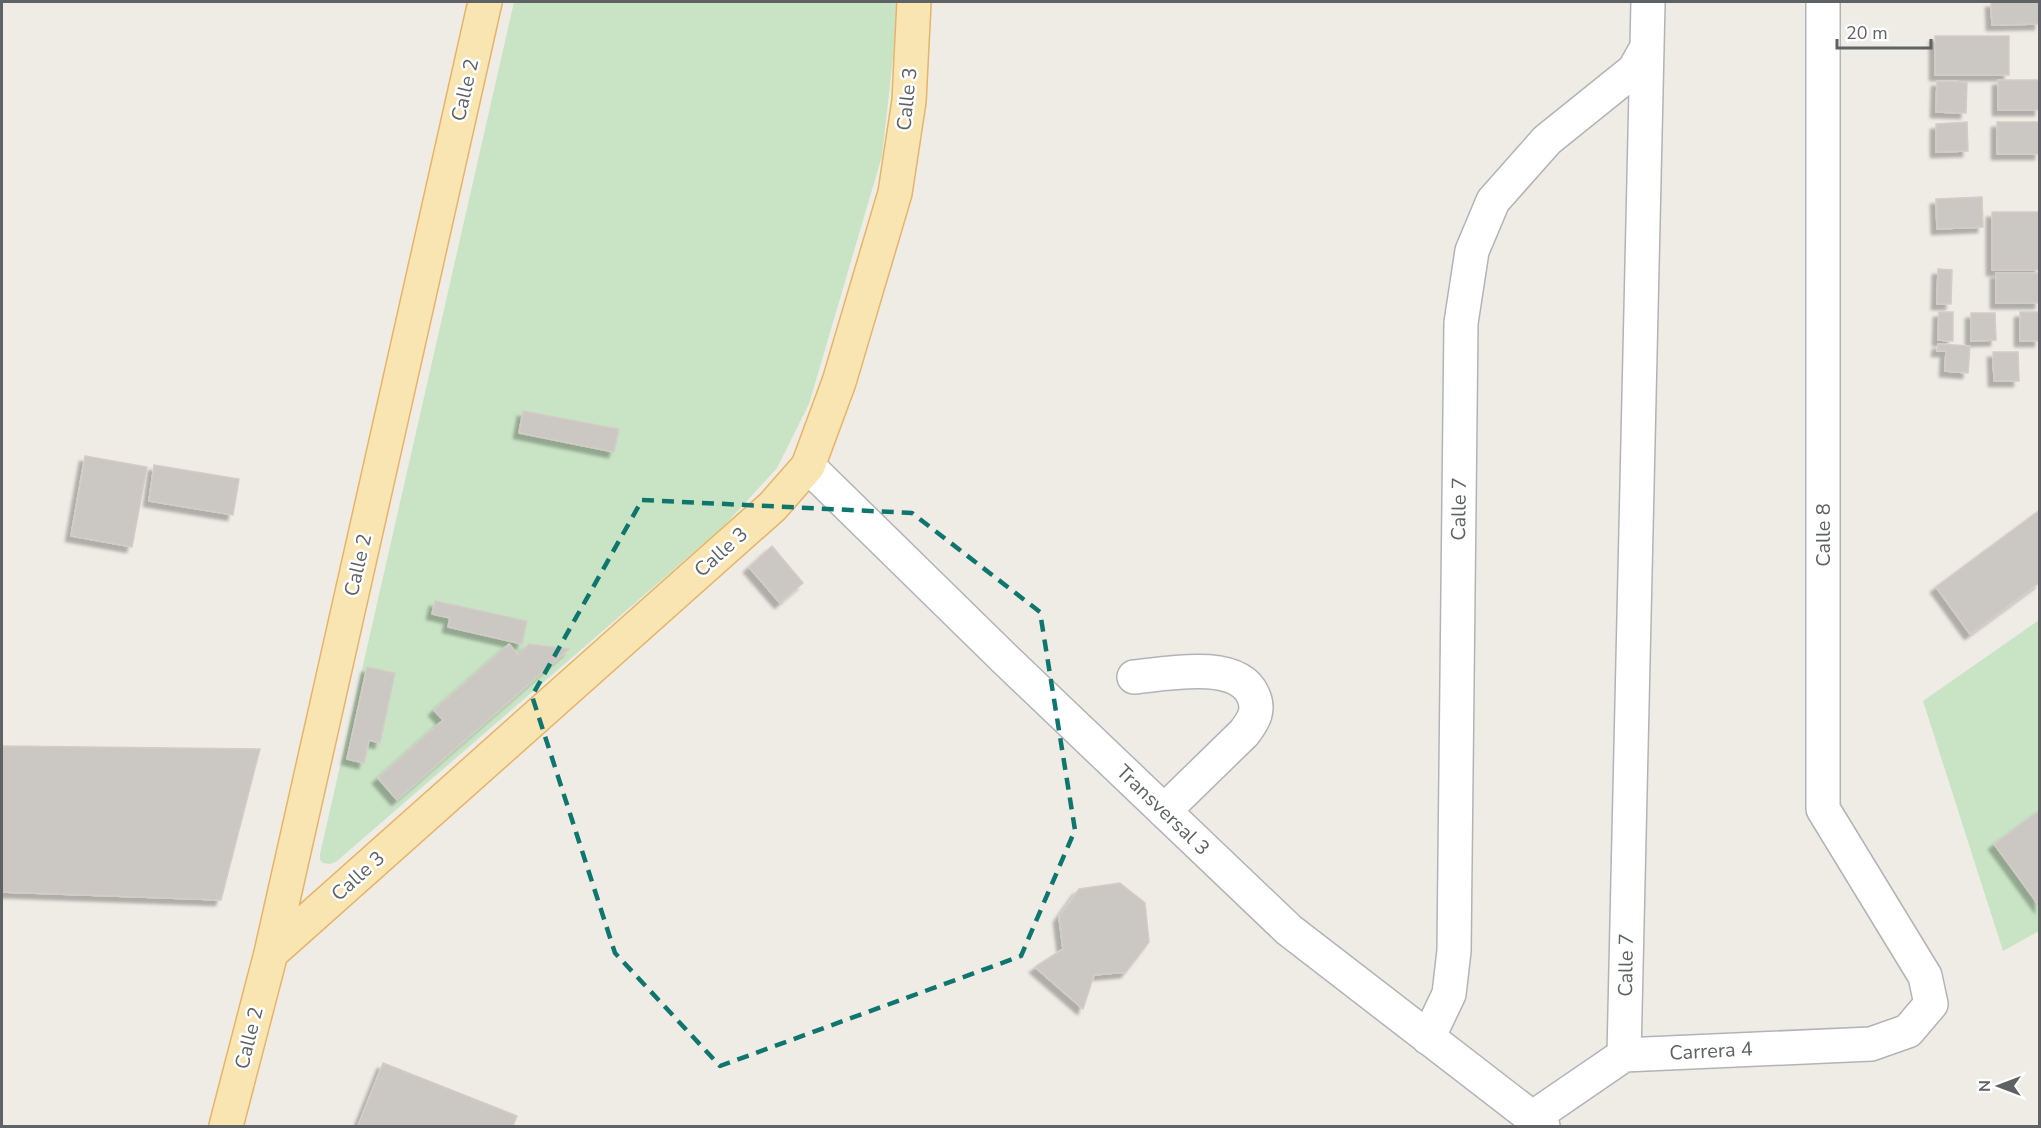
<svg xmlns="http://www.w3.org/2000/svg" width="2041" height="1128" font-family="'Nunito Sans',sans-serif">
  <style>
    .green { fill: #c9e4c5 }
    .building { fill: #cbc7c3; stroke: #d3cdc5; stroke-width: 1.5; filter: url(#shadow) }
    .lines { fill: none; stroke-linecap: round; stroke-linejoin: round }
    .minor-casing { stroke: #b1b4b7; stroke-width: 36 }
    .major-casing { stroke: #e7b367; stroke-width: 36 }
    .minor { stroke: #fff; stroke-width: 33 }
    .major { stroke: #f9e5b1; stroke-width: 33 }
    .marked { fill: none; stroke: #0f766e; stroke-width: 4.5; stroke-dasharray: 12 8; stroke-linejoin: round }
    .labels { text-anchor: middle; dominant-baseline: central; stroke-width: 5; stroke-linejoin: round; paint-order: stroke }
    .street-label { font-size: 20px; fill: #5e6265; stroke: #fff }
  </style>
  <defs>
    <filter id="shadow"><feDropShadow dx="-5.5" dy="5.5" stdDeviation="1.5" flood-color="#0004"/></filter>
  </defs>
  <rect width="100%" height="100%" fill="#efece6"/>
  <path class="green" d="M514 2H897L893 58 882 156 809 404 777 468 724 526 337 861 330 864 323 863 320 860V854Z
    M2039 620V931L2003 951 1923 701Z"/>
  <path class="building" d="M1991 2H2040V24L1992 25Z
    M1935 36H2009V75H1935Z
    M1998 80H2040V110H1998Z
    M1937 81 1967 82 1966 113 1936 112Z
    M1967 122 1968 151 1936 152V124Z
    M1997 122H2040V154H1997Z
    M1982 197 1983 227 1937 229 1936 199Z
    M1992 212H2040V270H1992Z
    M1938 269 1952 270 1951 304H1937Z
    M1996 273H2040V303H1996Z
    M1939 312H1953V341L1938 340Z
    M2020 312H2040V341H2020Z
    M1971 313H1995L1996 340 1971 341Z
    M1938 344 1970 346 1968 373 1945 371 1946 351H1937Z
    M1993 352H2018L2019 381H1994Z
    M523 411 619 429 614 452 519 433Z
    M85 456 147 467 132 547 71 536Z
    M154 465 239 479 233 515 149 501Z
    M2040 510V582L1970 634 1936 587Z
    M772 546 803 583 780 603 749 567Z
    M435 601 527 621 522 644 448 627 450 618 432 614Z
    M509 644 518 655 529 644 569 649 397 800 378 778 443 720 434 710Z
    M367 667 395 673 380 743 369 740 364 763 347 759Z
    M2 746 260 749 221 900 2 892Z
    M2040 810V907L1994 844Z
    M1120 883 1145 903 1149 942 1126 972 1094 975 1083 1009 1035 967 1063 949 1059 917 1079 889Z
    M383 1063 517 1116 513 1126H358Z"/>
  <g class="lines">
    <g class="minor-casing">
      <path id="minor" d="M808 466 1005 659 1289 930 1543 1126
        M1134 677C1165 674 1237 659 1253 695 1260 710 1254 720 1244 733L1164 811
        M1428 1038 1449 994 1454 951 1461 323 1472 251 1493 201 1547 140 1634 70 1647 47 1648 2
        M1624 1055 1647 47
        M1532 1118 1624 1055 1871 1044 1908 1031 1931 1004 1925 976 1823 809V2"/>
    </g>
    <g class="major-casing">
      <path id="major" d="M271 953 773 506 808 466 839 382 895 193 909 101 914 2
        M226 1126 271 953 485 2"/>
    </g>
    <use href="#minor" class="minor"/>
    <use href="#major" class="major"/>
  </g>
  <path class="marked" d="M642 500 912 513 1040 612 1075 830 1021 956 720 1066 615 953 532 696Z"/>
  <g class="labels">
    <g class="street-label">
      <text transform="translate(465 90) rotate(-77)">Calle 2</text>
      <text transform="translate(907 99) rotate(-84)">Calle 3</text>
      <text transform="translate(1459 509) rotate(-89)">Calle 7</text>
      <text transform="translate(1823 535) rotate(-90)">Calle 8</text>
      <text transform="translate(721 552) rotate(-42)">Calle 3</text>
      <text transform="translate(358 565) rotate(-77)">Calle 2</text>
      <text transform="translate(1163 810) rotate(44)">Transversal 3</text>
      <text transform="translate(358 876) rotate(-42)">Calle 3</text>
      <text transform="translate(1626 965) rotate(-89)">Calle 7</text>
      <text transform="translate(249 1038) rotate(-76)">Calle 2</text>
      <text transform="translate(1711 1051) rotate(-3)">Carrera 4</text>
    </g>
  </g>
  <rect width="2041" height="1128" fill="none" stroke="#5e6265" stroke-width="6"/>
  <g transform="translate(1999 1086) rotate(270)" stroke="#ffffff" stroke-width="4.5" paint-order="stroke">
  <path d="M0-4.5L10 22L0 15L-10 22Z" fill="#5e6265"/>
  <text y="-9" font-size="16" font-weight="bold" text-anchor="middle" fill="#5e6265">N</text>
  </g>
  <path d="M1837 39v9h94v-9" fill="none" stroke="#5e6265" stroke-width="3"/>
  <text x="1846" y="39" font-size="18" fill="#5e6265" stroke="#ffffff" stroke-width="4.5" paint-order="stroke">20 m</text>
</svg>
